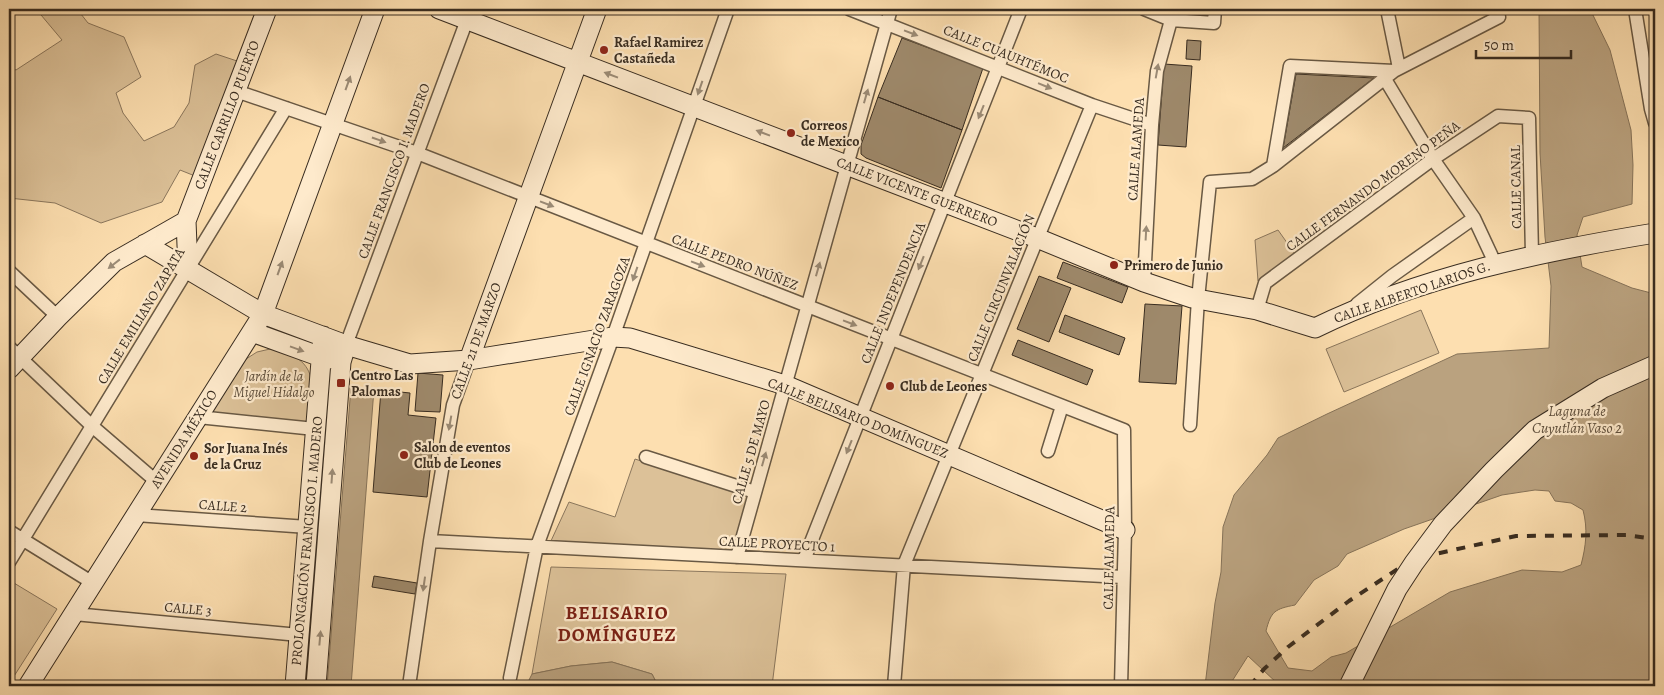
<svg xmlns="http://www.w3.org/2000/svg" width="1664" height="695" font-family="Alegreya,serif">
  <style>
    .green { fill: #dcc198; stroke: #8a765c }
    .water { fill: #baa27f; stroke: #867359; fill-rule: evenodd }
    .building { fill: #9e896b; stroke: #382c20 }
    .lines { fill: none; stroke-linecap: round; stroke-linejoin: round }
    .street-casing { stroke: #695944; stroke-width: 15 }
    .secondary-casing { stroke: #382c20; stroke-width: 21 }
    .street { stroke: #feeacc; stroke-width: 12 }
    .secondary { stroke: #feeacc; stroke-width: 19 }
    .rail { stroke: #382c20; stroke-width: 4; stroke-dasharray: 9 9; stroke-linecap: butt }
    .secondary-bridge-casing { stroke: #382c20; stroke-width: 21; stroke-linecap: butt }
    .secondary-bridge { stroke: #feeacc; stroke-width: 19 }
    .oneway { fill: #9b8b76 }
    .poi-dot { fill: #8f2418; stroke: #feeacc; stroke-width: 2 }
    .labels { text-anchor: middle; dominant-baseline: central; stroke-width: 4.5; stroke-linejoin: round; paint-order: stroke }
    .poi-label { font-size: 14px; font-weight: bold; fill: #382c20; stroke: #feeacc; text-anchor: start }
    .street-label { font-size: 14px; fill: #382c20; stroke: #feeacc }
    .park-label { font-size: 14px; font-style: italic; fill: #594a38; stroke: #feeacc }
    .water-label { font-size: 15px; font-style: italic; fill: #5f4f3c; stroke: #feeacc }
    .district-label { font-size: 19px; font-weight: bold; letter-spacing: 1px; fill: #7a1f14; stroke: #feeacc }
  </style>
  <rect width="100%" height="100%" fill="#fddfb0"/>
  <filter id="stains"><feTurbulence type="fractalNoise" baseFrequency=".004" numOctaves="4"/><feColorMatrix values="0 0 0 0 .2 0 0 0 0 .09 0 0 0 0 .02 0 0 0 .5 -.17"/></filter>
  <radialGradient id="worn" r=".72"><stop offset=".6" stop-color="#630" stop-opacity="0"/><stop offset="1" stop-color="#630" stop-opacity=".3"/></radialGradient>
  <path class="green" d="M36 9H77L88 23 124 37 141 77 116 93 123 113 144 141 174 127 189 103 195 65 216 54 240 62 200 178 180 170 162 202 101 223 55 203 9 198V67L16 70 62 40Z
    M1278 230 1295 254 1258 281 1255 240Z
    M1421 310 1439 353 1344 392 1326 349Z
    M270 349C285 350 305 358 310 375 312 385 308 412 307 423L210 412 246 359 257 352Z
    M635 459 750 496 731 556 550 543 569 502 615 517Z
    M551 567 786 574 772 686H658L652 674 612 662 571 666 532 674Z
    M9 580 57 609 9 684Z"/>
  <path class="water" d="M1539 9H1590L1610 50 1631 130 1633 165 1632 204 1583 217 1577 235 1582 267 1632 288 1655 294V686H1276L1278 684 1248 656 1229 686H1205L1215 603 1221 572 1223 527 1234 495 1267 455 1278 438 1327 414 1457 354 1549 348 1551 286 1545 237 1540 153ZM1535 490 1549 491 1555 501 1571 503 1583 510C1588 529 1586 546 1581 565L1562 572 1522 570 1450 592 1346 653 1331 657 1312 671 1288 668 1266 631C1271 611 1275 609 1295 605L1314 580 1338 566 1347 554 1404 529 1502 495Z
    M351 387 374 389 351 686H327Z
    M612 662 652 674 658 686H526L532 674 571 666Z"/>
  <path class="building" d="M902 38 983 68 962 130 878 97Z
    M1187 40 1201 41 1200 60 1186 59Z
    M1164 64 1192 66 1186 147 1158 145Z
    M1296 74 1374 78 1283 148Z
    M878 97 962 130 941 188 866 158 861 154V145Z
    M1063 262 1128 287 1122 303 1057 278Z
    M1039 276 1071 288 1049 342 1017 329Z
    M1145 304 1182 306 1176 384 1139 382Z
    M1065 315 1125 338 1119 355 1059 332Z
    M1018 340 1093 370 1087 385 1012 355Z
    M418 373 443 375 440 412 415 411Z
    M381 390 410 393 408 415 436 418 427 497 373 492Z
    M374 576 417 583 415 594 372 587Z"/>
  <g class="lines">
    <g class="street-casing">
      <path id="street" d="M849 9 1092 105 1152 125
        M1144 9 1171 20 1214 23 1215 9
        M1387 9 1399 68
        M1635 9 1651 109 1655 123
        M1394 71 1290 66 1273 166 1394 71 1499 17
        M1385 79 1433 159 1474 218 1495 263
        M236 91 417 153 1124 430 1125 530 1121 686
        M9 271 58 317
        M1144 282 1152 125 1157 71 1171 20
        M1357 304 1392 276 1474 218
        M1257 310 1265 283 1433 159 1498 116 1529 118 1532 255
        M346 345 471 9
        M9 347 92 426 157 482
        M198 417 315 429
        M1190 425 1198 299 1210 182 1252 179 1273 166
        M1048 451 1062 406
        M646 457 755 492
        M136 515 308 527
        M9 531 93 583
        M430 541 1123 577
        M737 557 891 9
        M804 560 1021 9
        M9 562 286 108
        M74 614 299 635
        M510 678 537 546 613 337 728 9
        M409 686 430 541 453 405 469 360
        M894 686 904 565 1092 105"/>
    </g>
    <g class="secondary-casing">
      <path id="secondary" d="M439 9 1037 238 1144 282 1192 298 1257 310 1315 328C1422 276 1539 252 1655 233
        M145 244 263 314 346 345 410 364 469 360 613 337 630 338 785 385 1125 530
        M188 269 186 221 267 9
        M252 332 321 357 334 359
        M469 360 597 9
        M9 369 58 317 114 262 186 221
        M28 686 263 314 375 9
        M295 686 323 336
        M316 686 341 362 346 345"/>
    </g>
    <use href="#street" class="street"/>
    <use href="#secondary" class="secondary"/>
    <path class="rail" d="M1250 686 1264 669 1288 647 1349 601 1413 559 1516 536 1626 535 1655 539"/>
    <g class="secondary-bridge-casing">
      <path id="secondary-bridge" d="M1349 686 1397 589 1414 563 1443 524 1494 470 1535 430 1603 388 1655 365"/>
    </g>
    <use href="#secondary-bridge" class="secondary-bridge"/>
  </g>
  <defs><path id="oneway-solid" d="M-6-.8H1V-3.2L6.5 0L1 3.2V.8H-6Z" transform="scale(1.25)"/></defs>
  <g class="oneway">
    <use href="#oneway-solid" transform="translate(911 33) rotate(21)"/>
    <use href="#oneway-solid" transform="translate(1157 71) rotate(-80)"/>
    <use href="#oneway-solid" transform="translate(611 75) rotate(-159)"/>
    <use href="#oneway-solid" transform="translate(348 83) rotate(-70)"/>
    <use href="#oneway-solid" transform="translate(1045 86) rotate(22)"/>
    <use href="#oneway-solid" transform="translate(700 88) rotate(109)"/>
    <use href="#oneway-solid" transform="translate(866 96) rotate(-74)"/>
    <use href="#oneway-solid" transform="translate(981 112) rotate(112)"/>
    <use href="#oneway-solid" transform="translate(763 133) rotate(-159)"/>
    <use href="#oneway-solid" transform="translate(379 140) rotate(19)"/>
    <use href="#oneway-solid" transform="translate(547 204) rotate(21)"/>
    <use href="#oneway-solid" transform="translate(1146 233) rotate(-87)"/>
    <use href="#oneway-solid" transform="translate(921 263) rotate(112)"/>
    <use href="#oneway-solid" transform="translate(114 264) rotate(142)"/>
    <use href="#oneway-solid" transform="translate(698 264) rotate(21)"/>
    <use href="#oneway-solid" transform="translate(280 268) rotate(-70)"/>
    <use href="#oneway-solid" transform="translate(818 269) rotate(-74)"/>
    <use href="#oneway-solid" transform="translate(635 274) rotate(109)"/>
    <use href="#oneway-solid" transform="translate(850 323) rotate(21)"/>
    <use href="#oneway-solid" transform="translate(297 349) rotate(20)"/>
    <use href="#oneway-solid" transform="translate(450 423) rotate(100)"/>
    <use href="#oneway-solid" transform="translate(849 447) rotate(112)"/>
    <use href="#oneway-solid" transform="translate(764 459) rotate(-74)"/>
    <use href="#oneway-solid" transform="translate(332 476) rotate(-86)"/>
    <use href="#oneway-solid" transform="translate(424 584) rotate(98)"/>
    <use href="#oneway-solid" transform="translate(320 638) rotate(-85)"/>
  </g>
  <g class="poi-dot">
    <circle cx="604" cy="50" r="5"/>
    <circle cx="791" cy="133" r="5"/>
    <circle cx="1114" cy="265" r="5"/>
    <rect x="336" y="378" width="10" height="10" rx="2.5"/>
    <circle cx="890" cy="386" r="5"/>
    <circle cx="404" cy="455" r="5"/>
    <circle cx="194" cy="456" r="5"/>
  </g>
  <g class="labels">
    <g class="poi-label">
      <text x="614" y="42">Rafael Ramirez<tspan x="614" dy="16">Castañeda</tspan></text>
      <text x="801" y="125">Correos<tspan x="801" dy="16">de Mexico</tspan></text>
      <text x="1124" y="265">Primero de Junio</text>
      <text x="351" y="375">Centro Las<tspan x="351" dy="16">Palomas</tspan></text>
      <text x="900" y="386">Club de Leones</text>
      <text x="414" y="447">Salon de eventos<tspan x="414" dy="16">Club de Leones</tspan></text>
      <text x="204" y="448">Sor Juana Inés<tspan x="204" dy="16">de la Cruz</tspan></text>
    </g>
    <g class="street-label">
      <text transform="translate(1006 54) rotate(22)">CALLE CUAUHTÉMOC</text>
      <text transform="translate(227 115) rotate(-69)">CALLE CARRILLO PUERTO</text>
      <text transform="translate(1136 149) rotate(-86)">CALLE ALAMEDA</text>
      <text transform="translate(394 171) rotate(-70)">CALLE FRANCISCO I. MADERO</text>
      <text transform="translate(1373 186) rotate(-36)">CALLE FERNANDO MORENO PEÑA</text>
      <text transform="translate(1516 187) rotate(-91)">CALLE CANAL</text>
      <text transform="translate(917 192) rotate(21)">CALLE VICENTE GUERRERO</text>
      <text transform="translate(735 262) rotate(21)">CALLE PEDRO NÚÑEZ</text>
      <text transform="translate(1001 288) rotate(-68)">CALLE CIRCUNVALACIÓN</text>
      <text transform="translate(1412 292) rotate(-19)">CALLE ALBERTO LARIOS G.</text>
      <text transform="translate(893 293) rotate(-68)">CALLE INDEPENDENCIA</text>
      <text transform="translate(141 316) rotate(-59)">CALLE EMILIANO ZAPATA</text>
      <text transform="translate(597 336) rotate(-70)">CALLE IGNACIO ZARAGOZA</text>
      <text transform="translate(476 341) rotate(-70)">CALLE 21 DE MARZO</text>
      <text transform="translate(858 418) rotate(22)">CALLE BELISARIO DOMÍNGUEZ</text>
      <text transform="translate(184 439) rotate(-58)">AVENIDA MÉXICO</text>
      <text transform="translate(751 452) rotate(-74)">CALLE 5 DE MAYO</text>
      <text transform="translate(223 506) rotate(4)">CALLE 2</text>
      <text transform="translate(307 541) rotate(-85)">PROLONGACIÓN FRANCISCO I. MADERO</text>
      <text transform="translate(777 544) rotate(3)">CALLE PROYECTO 1</text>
      <text transform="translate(1109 558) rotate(-89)">CALLE ALAMEDA</text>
      <text transform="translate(188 609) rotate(5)">CALLE 3</text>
    </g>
    <g class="park-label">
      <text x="274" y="376">Jardín de la<tspan x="274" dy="16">Miguel Hidalgo</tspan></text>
    </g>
    <g class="water-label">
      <text x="1577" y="411">Laguna de<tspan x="1577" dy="17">Cuyutlán Vaso 2</tspan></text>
    </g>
    <g class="district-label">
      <text x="617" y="613">BELISARIO<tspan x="617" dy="22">DOMÍNGUEZ</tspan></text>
    </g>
  </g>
  <rect width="1664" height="695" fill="none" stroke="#fddfb0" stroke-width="30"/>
  <rect x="10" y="10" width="1644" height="675" fill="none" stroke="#382c20" stroke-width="2.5"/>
  <rect x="15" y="15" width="1634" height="665" fill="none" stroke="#382c20"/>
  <path d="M1476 50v8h95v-8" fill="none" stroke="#382c20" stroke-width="2.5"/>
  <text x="1484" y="50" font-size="15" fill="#382c20" stroke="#feeacc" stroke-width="4" paint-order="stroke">50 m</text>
  <rect width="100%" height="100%" filter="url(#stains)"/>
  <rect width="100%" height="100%" fill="url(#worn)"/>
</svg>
